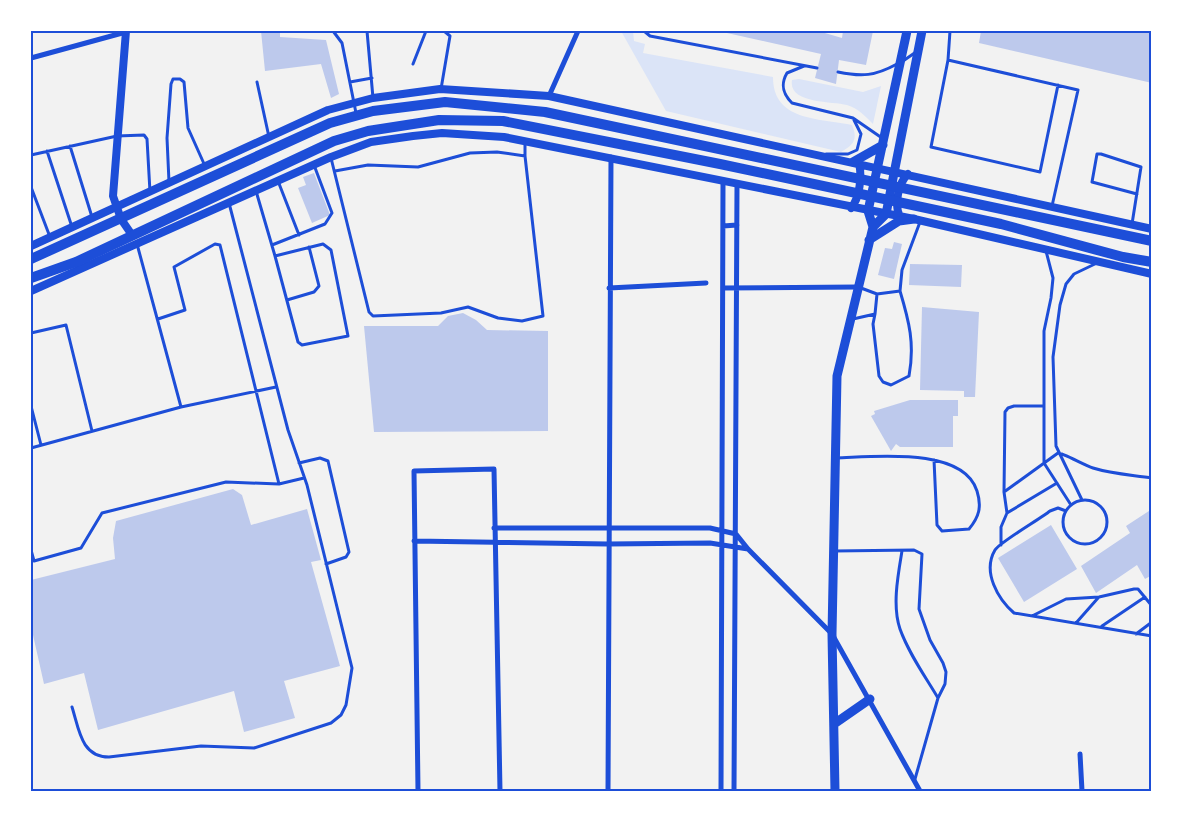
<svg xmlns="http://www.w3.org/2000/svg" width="1183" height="822" font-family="'Golos Text',sans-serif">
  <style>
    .green { fill: #dbe4f7 }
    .building { fill: #bdc9ec }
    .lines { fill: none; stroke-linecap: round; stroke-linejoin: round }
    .service { stroke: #1d4ed8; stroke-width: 3 }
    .minor { stroke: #1d4ed8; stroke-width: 5 }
    .tertiary { stroke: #1d4ed8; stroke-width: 8 }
    .secondary { stroke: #1d4ed8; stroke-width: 9 }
    .primary { stroke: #1d4ed8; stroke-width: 10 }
    .neatline { fill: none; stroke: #1d4ed8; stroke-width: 2 }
  </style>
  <rect width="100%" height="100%" fill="#f2f2f2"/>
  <path class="green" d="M621 31H633L634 41 645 44 643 53 773 77C773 121 818 118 852 125 858 139 854 145 841 152L666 111Z
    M799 79 863 92 881 86 873 124C866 117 858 108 847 105 832 101 788 104 792 80Z"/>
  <path class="building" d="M261 31H280V37L326 40 339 94 331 98 321 64 265 71Z
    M718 31H818L842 38 843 31H873L866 65 839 60 836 84 815 78 821 54Z
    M981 31H1152V83L979 43Z
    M314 173 330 215 312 223 298 188 306 185 303 177Z
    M894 242 902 244 894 279 878 275 885 248 892 249Z
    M910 264 962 265 961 287 909 285Z
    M922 307 979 312 975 397H964V391L920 390Z
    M463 313 476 320 487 330 548 331V431L374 432 364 326H438L448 316Z
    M910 400H958V416H953V447H900L896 444 891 451 871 416 875 414 874 411Z
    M233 489 242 495 251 525 307 509 321 560 311 562 340 666 284 681 295 718 244 732 234 691 98 730 84 673 44 684 31 626V580L115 559 113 538 116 521Z
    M1152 509V575L1145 579 1137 565 1096 593 1081 566 1130 533 1126 526Z
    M1051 525 1077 569 1024 602 998 558Z"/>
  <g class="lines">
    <path class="service" d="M333 31 342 43 356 113
      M367 31 373 98
      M644 31 650 36 817 68
      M950 31 948 60 931 147 1040 172 1058 85
      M948 60 1078 90 1052 206
      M903 61 916 52
      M413 64 426 31
      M804 66 787 73C780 85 783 94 792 103L853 118 882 138
      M838 72C862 77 875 76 897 64
      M257 82 269 137
      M350 82 372 78
      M441 89 450 36 444 31
      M70 146 92 217
      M47 151 72 227
      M826 154H848L857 150 861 134 854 120
      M31 155 117 136 144 135 147 139 150 192
      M525 156V142
      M331 158 369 312 373 316 441 313 468 307 498 318 522 321 543 316 525 156 497 152 470 153 418 167 368 165 335 171
      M278 181 299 235
      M169 182 167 138 171 84 173 79H180L184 82 188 128 205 166
      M31 187 50 237
      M256 191 275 256
      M1132 224 1141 167 1101 154H1097L1092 182 1137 194
      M137 244 181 407
      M323 244 331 250 348 336 302 345 298 342 275 256Z
      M272 245 325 224 332 213 314 165
      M1046 251 1053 278 1051 298 1044 331V463L1071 505
      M861 288 877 294
      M287 300 314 292 319 286 309 247
      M875 314 873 324 879 376 883 382 891 385 909 376C915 344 909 321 900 291
      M158 319 185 310 174 267 215 244 220 245 279 484
      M853 319 875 314 877 294 900 291 902 270 920 222
      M31 333 66 325 92 431
      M31 406 41 445
      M31 448 181 407 276 387
      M836 458C873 457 963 446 977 491 982 507 979 517 969 529L942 531 937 525 934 460
      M299 463 320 458 328 461 349 552 346 557 326 564
      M1004 492 1058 453C1063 453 1084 465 1093 468 1112 474 1133 475 1152 478
      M1063 522a22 22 0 1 1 44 0a22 22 0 1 1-44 0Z
      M1082 500 1056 446 1053 357 1060 305 1066 284 1074 274 1097 263
      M1066 511 1058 508 1050 511C1040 519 1000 542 995 550 982 572 998 599 1014 613L1152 636
      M1007 513 1004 492 1005 412 1008 408 1014 406H1043
      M1001 545V527L1007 513 1057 483
      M31 550 34 561 81 548 102 513 226 482 279 484 304 478
      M834 551 914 550 922 554 919 609 930 640 943 663 946 672 945 684 938 698 915 779
      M902 551C898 575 892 606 900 629 909 654 925 676 938 698
      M1032 616 1066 599 1099 597 1134 589H1138L1152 606
      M1076 623 1098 598
      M1102 626 1145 597
      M1136 634 1152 622
      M72 707C79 729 81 757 109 757L201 746 254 748 331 723 341 715 346 705 352 668 307 485 288 430 229 203"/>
    <path class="minor" d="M31 58 126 32
      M549 96 578 31
      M723 226 737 225
      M609 288 706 283
      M723 288 858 287
      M494 528H710L736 534 748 549 832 634 920 791
      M414 541 608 544 710 543 748 549
      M1080 754 1082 791
      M418 791 414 471 494 469 500 791
      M608 791 611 157
      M721 791 723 182
      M734 791 737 185"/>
    <path class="tertiary" d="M126 31 113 196 121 219 132 235
      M851 208C860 198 862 176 859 163
      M900 217C894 205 898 183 908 174
      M31 246 328 110 373 98 440 89 549 96 1152 229
      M31 291 331 157 371 142 413 136 442 133 504 137 914 219 1152 274"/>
    <path class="secondary" d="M853 162 883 145
      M873 227 886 214 922 31
      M869 240 899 221 914 219
      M834 724 870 699
      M835 791 832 634 837 376 873 227 868 211 907 31"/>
    <path class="primary" d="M31 259 330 123 373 111 445 102 545 112 1152 241
      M31 278 76 262 334 141 368 131 439 120 503 121 720 164 1001 224 1123 257 1152 262"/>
  </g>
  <rect width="1183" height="822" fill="none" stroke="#ffffff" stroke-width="65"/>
  <rect x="32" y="32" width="1118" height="758" class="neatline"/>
</svg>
